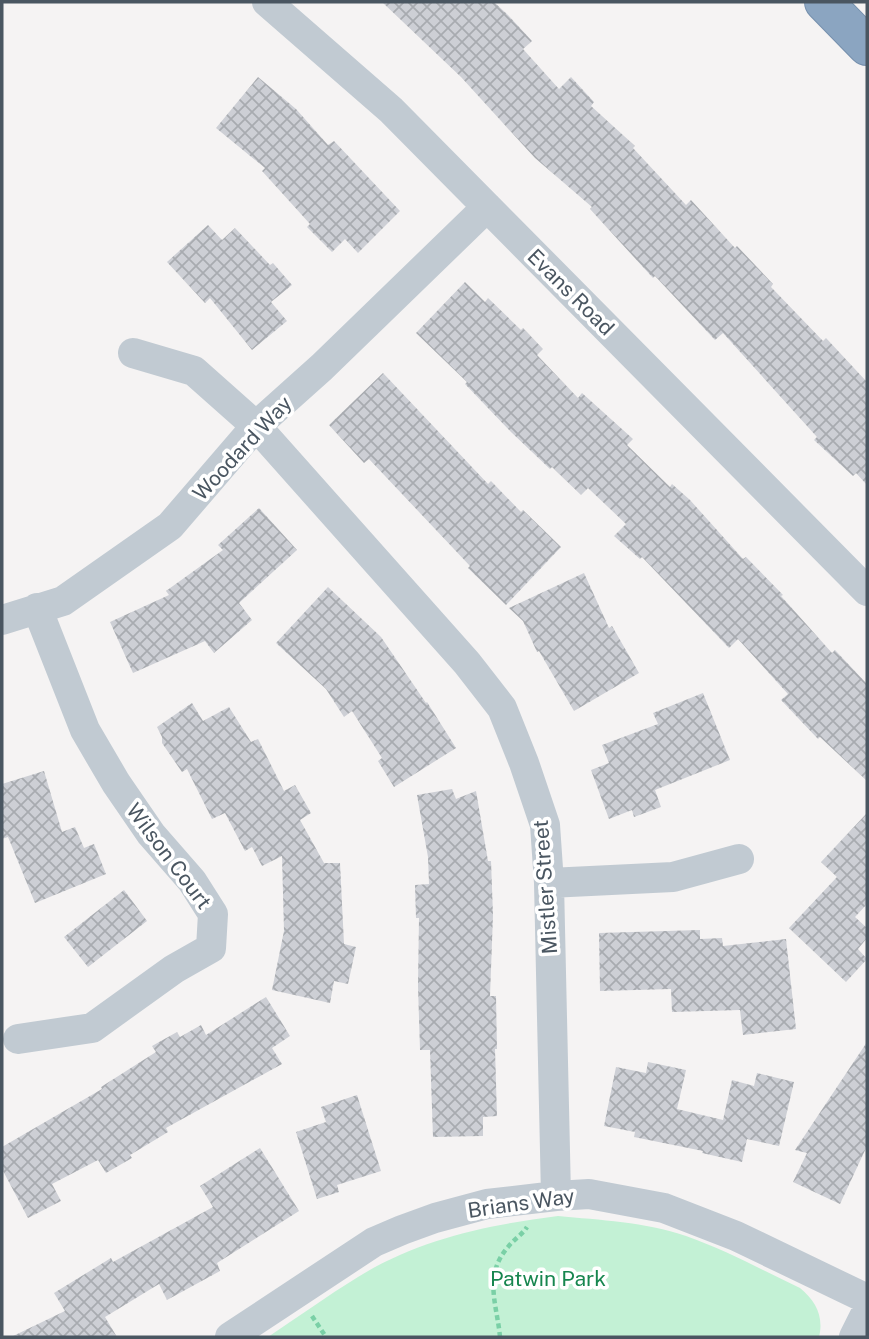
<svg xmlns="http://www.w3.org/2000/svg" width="869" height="1339" font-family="'Public Sans',sans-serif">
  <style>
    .green { fill: #c3f1d5 }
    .building { fill: url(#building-cross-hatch) }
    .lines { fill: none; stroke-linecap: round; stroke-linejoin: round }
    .highway-casing { stroke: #7690ad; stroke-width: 40 }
    .path { stroke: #7ad0a6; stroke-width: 4.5; stroke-dasharray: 5 3.5; stroke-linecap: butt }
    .street { stroke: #c1cad2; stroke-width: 30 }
    .highway { stroke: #8ba5c1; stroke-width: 38 }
    .labels { text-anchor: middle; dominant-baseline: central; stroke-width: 7; stroke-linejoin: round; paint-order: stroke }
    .street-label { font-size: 21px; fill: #4a5661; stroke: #fff }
    .park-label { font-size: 21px; fill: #17864f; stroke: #fff }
  </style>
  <defs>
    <pattern id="building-cross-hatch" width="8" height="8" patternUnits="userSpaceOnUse" patternTransform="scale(1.75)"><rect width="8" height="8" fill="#cdcfd5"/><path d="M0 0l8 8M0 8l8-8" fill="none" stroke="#a8abb0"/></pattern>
  </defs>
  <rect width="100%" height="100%" fill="#f5f3f3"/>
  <path class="green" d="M558 1216C600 1220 645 1222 686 1236 726 1250 762 1270 800 1288 816 1301 824 1317 819 1337H268C298 1317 327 1296 358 1277 419 1239 487 1225 558 1216Z"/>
  <path class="building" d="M382 2H494L508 15 532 41 523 49 559 89 571 77 594 102 591 106 635 146 633 148 686 205 691 200 735 248 737 246 773 284 771 287 823 341 826 338 867 382V485L856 473 853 476 814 440 817 437 723 333 715 340 655 276 653 278 590 209 592 207 535 158 461 77Z
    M258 77 296 109 328 145 334 141 400 211 358 253 345 239 332 252 307 227 310 224 262 171 265 168 216 128Z
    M208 225 222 240 235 228 270 265 273 263 292 285 271 302 287 321 252 350 210 298 205 303 167 262Z
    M465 282 485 302 488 298 521 330 523 328 543 349 537 355 578 398 582 393 633 439 627 445 670 487 672 484 690 500 743 559 746 557 783 595 781 596 832 653 835 650 867 684V781L820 737 818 739 781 700 788 694 738 639 729 648 642 557 640 559 614 536 626 524 588 488 581 495 552 467 550 469 511 432 465 384 467 382 416 333Z
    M383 373 488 484 491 481 521 512 523 510 561 547 506 605 468 568 470 566 369 459 364 463 329 425Z
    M259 508 297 550 239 603 252 620 214 653 205 641 133 673 110 622 169 595 166 591 223 550 218 545Z
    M584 573 609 628 612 626 639 673 574 711 539 651 537 652 523 621 509 608Z
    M328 587 381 637 426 703 427 702 456 748 394 787 378 761 382 758 352 711 344 717 326 689 276 643Z
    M703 693 730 760 655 790 661 807 634 817 632 810 609 819 591 770 609 763 602 745 658 724 653 713Z
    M192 703 203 721 229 707 251 742 258 739 284 791 295 785 311 813 300 820 324 863H340L344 944 356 947 348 984 334 981 330 1003 272 990 284 931 282 856 262 866 252 847 245 851 225 813 212 819 187 769 182 772 162 743V737L157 727Z
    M44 771 62 832 75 827 84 848 94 844 106 874 35 903 8 837 2 839V784Z
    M452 789 456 799 476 791 488 861H491L493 915 490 996H496L497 1049H495L497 1116 483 1117V1136L433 1137 430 1050H420L418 986 419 918H416L415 885 429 884 428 857 417 795Z
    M867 813V904L855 917 867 928V938L858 949 867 959 846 982 789 928 837 877 821 862Z
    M124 890 147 921 88 967 64 937Z
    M700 930V939L722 938 723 946 786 939 796 1029 743 1035 740 1010 672 1012 671 989 600 991 599 933Z
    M266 997 290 1036 272 1048 282 1064 166 1128 168 1132 130 1155 132 1158 106 1173 98 1160 52 1184 61 1201 28 1218 2 1169V1147L102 1089 101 1087 156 1052 152 1046 177 1032 180 1037 201 1025 206 1035Z
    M867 1042V1146L840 1204 793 1182 807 1153 795 1150Z
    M648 1062 686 1070 677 1109 723 1120 732 1080 754 1086 757 1073 794 1082 779 1146 747 1139 742 1162 702 1153 703 1151 634 1137 635 1132 604 1126 616 1067 646 1073Z
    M357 1095 381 1171 337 1185 339 1192 317 1199 296 1132 326 1122 321 1107Z
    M260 1148 299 1211 217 1263 220 1271 167 1300 159 1284 105 1317 117 1337H11L65 1311 54 1293 111 1258 113 1262 213 1207 200 1186Z"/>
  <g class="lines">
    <g class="highway-casing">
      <path id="highway" d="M824 2 867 46"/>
    </g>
    <path class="path" d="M312 1316 326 1337
      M500 1337C497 1304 483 1276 508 1247 514 1239 522 1235 527 1227"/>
    <path class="street" d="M267 2 391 110 867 591
      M133 353 194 371 256 426 467 663 502 708 524 763 545 825 549 883 556 1196
      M2 620 63 601 170 526 256 426 322 367 487 207
      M549 883 673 877 739 859
      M18 1039 92 1028 174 969 211 948 213 914 192 881 151 834 116 783 85 730 37 608
      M230 1337 374 1242 402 1230 435 1218 487 1204 556 1196 589 1194 664 1208 736 1236 867 1299
      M854 1337 867 1311"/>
    <use href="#highway" class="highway"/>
  </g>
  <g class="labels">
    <g class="street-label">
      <text transform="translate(571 292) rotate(45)">Evans Road</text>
      <text transform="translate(242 448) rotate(-47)">Woodard Way</text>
      <text transform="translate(169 856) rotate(53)">Wilson Court</text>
      <text transform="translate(545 887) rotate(-94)">Mistler Street</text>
      <text transform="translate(521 1203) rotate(-8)">Brians Way</text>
    </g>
    <g class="park-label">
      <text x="548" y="1278">Patwin Park</text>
    </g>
  </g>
  <rect width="869" height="1339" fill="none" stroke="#4a5661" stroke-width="7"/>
</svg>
